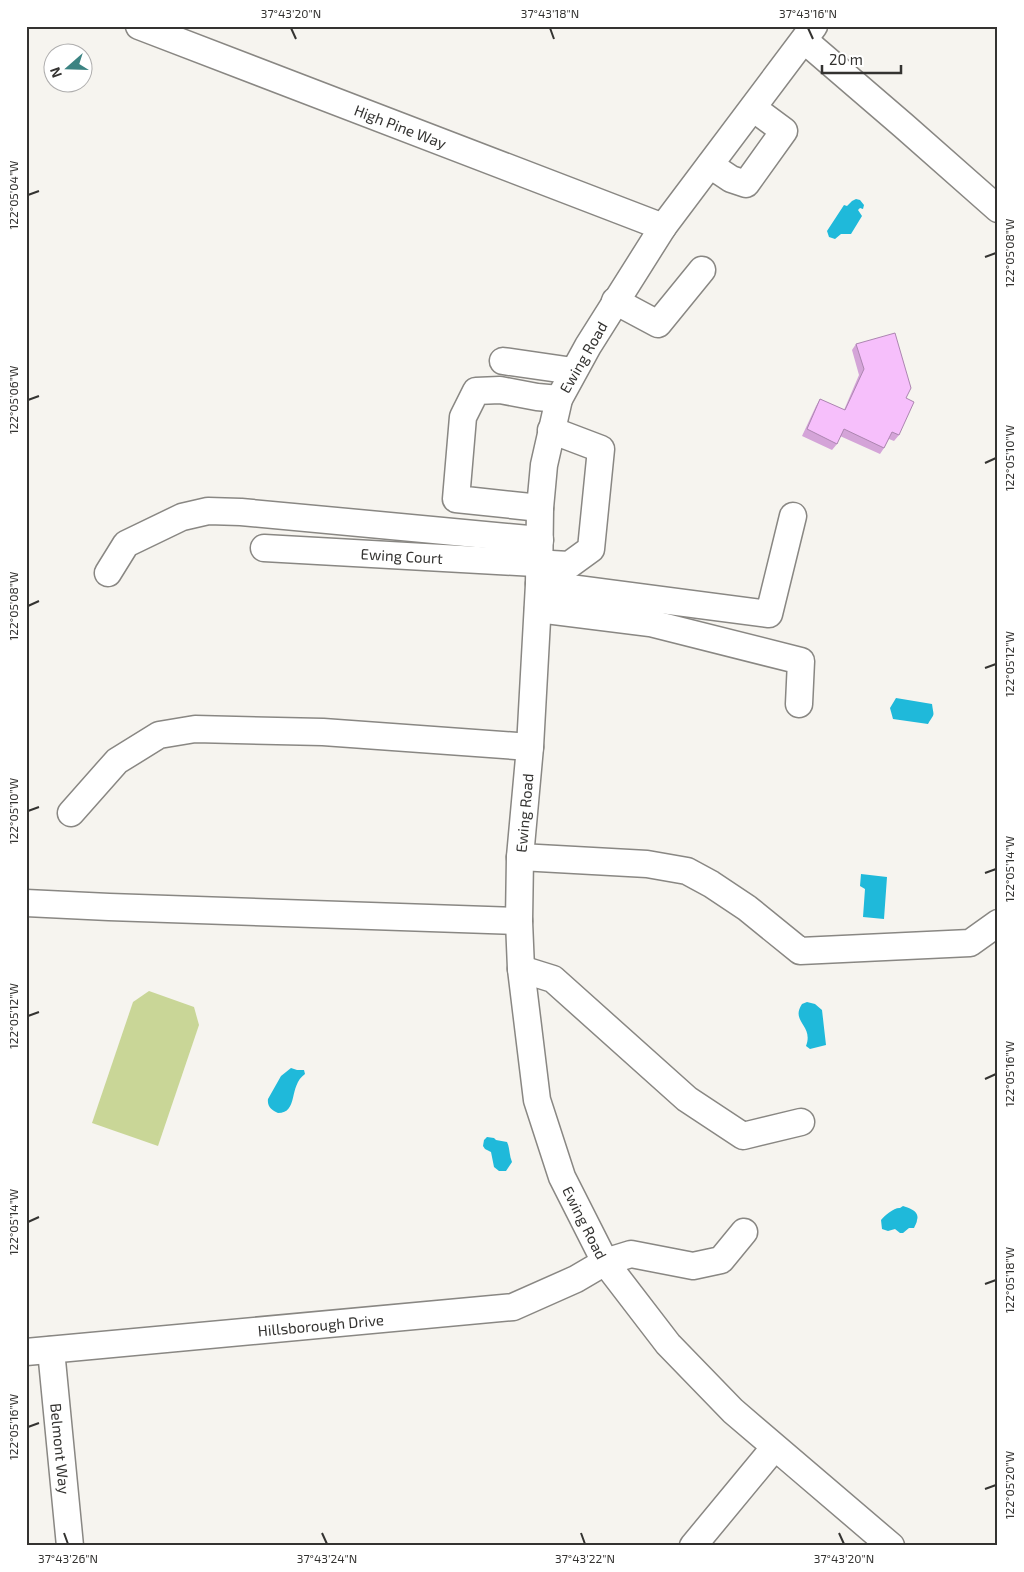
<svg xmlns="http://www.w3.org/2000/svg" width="1024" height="1572" font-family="'Exo 2',sans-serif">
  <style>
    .green { fill: #c9d697 }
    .water { fill: #1fb9da }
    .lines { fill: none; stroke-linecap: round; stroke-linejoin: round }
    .minor-casing { stroke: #898783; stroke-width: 29 }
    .minor { stroke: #fff; stroke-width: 26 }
    .wall { fill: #d4a4d8 }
    .building { fill: #f6bffb; stroke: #ac86b0 }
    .ticks { fill: none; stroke: #343331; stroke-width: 2 }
    .labels { text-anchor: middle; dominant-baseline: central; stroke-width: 4.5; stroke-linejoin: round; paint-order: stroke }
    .street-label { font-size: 15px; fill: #343331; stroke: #fff }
    .neatline { fill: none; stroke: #343331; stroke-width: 2 }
    .ticks-label { font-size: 12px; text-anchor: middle; fill: #343331 }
  </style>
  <rect width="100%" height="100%" fill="#f6f4ef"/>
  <path class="green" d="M149 991 194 1007 199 1025 158 1146 92 1123 133 1002Z"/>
  <path class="water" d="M856 199 860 200 864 205 863 209 860 208 858 210 862 216 851 234H841L835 239 829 237 827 231 844 205 847 206 852 201Z
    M896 698 932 704C934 718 935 712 928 724L893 719 890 708Z
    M861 874 887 877 884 919 863 917 865 889 860 886Z
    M807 1002 815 1004 822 1010 826 1045 810 1049 806 1046C814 1025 790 1022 802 1004Z
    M291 1068 297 1070H304L305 1074C288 1086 299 1113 278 1113 272 1110 267 1107 268 1099L281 1076Z
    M487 1137 494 1138 496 1140 507 1142C510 1148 509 1155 512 1162L506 1171H499L494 1167 491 1152 485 1149 483 1146 484 1140Z
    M903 1206C909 1208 920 1211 917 1220 917 1223 915 1225 914 1228H909L903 1233H900L895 1229 888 1231 882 1229 881 1220C884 1216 895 1207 900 1208Z"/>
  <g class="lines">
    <g class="minor-casing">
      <g id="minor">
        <path id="s1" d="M139 26 663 227"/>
        <path id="s2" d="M814 26 663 227 588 346 559 399 544 465 540 508 539 584 530 747 520 857 519 921 521 969 537 1100 562 1177 605 1262 668 1344 733 1411 891 1546"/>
        <path d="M804 40 904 126 998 209"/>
        <path d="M710 165 731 179 746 184 784 131 753 108"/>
        <path d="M615 301 658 324 702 270"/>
        <path d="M503 361 573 371"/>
        <path d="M540 508 456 499 463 417 476 391 500 390 537 397 559 399"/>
        <path id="s3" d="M264 548 569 565 591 549 601 449 551 430"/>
        <path d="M108 573 126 544 182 517 208 511 241 512 540 540"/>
        <path d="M539 584 769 614 793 516"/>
        <path d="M538 609 650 623 801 661 799 704"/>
        <path d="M71 813 117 761 159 735 195 729 323 732 530 747"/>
        <path d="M520 857 647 864 687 871 711 884 747 908 800 951 970 943 998 923"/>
        <path d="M26 903 109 907 519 921"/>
        <path d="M521 969 553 979 687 1099 743 1136 801 1122"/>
        <path id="s4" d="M51 1350 70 1546"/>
        <path id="s5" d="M26 1352 513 1307 576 1279 605 1262 631 1254 693 1266 721 1260 744 1232"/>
        <path d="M693 1546 774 1448"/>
      </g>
    </g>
    <use href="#minor" class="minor"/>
  </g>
  <path class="wall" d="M856 344 906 398 899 435 894 441 889 439 884 448 880 454 840 436 837 444 832 450 802 436 816 406 820 399 844 410 859 375 852 350Z"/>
  <path class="building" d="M895 333 911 388 906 398 914 402 899 435 892 432 884 448 844 429 837 444 807 429 820 399 845 410 864 369 856 344Z"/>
  <path class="ticks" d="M291 28 296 39M550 28 554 39M808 28 813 39M28 195 39 191M985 257 996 253M28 400 39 396M985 463 996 458M28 606 39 601M985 668 996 664M28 811 39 807M985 873 996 869M28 1016 39 1012M985 1079 996 1074M28 1222 39 1217M985 1284 996 1280M28 1427 39 1423M985 1489 996 1485M64 1533 68 1544M322 1533 327 1544M581 1533 585 1544M839 1533 844 1544"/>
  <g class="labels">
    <g class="street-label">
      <text stroke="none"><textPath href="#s1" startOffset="280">High Pine Way</textPath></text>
      <text transform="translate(583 357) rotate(-60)">Ewing Road</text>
      <text stroke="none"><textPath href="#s3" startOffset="138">Ewing Court</textPath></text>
      <text transform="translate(524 813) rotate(-85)">Ewing Road</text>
      <text stroke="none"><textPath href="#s2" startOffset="1289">Ewing Road</textPath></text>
      <text stroke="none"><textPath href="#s5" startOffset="296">Hillsborough Drive</textPath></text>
      <text stroke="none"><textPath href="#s4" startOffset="99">Belmont Way</textPath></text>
    </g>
  </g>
  <rect width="1024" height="1572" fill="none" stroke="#ffffff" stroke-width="55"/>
  <g transform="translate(68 68) rotate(250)"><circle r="24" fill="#ffffff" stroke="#aeadad"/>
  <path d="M0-4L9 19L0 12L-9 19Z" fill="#3b8382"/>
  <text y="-8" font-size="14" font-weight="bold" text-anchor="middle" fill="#343331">N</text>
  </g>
  <path d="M822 65v8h79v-8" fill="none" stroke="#343331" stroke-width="2.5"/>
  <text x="829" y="65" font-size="15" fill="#343331" stroke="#ffffff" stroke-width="4" paint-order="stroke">20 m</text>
  <rect x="28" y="28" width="968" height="1516" class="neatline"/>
  <g class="ticks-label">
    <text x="291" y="18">37°43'20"N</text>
    <text x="550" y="18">37°43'18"N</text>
    <text x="808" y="18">37°43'16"N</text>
    <text transform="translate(14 195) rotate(-90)" y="4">122°05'04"W</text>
    <text transform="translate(1010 253) rotate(-90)" y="4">122°05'08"W</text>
    <text transform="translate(14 400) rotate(-90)" y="4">122°05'06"W</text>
    <text transform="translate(1010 458) rotate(-90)" y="4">122°05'10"W</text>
    <text transform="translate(14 606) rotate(-90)" y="4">122°05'08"W</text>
    <text transform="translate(1010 664) rotate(-90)" y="4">122°05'12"W</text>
    <text transform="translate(14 811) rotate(-90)" y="4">122°05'10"W</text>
    <text transform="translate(1010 869) rotate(-90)" y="4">122°05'14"W</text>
    <text transform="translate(14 1016) rotate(-90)" y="4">122°05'12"W</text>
    <text transform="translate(1010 1074) rotate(-90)" y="4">122°05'16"W</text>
    <text transform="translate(14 1222) rotate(-90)" y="4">122°05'14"W</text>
    <text transform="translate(1010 1280) rotate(-90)" y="4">122°05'18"W</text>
    <text transform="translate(14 1427) rotate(-90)" y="4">122°05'16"W</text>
    <text transform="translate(1010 1485) rotate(-90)" y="4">122°05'20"W</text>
    <text x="68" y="1563">37°43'26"N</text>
    <text x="327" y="1563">37°43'24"N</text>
    <text x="585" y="1563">37°43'22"N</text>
    <text x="844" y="1563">37°43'20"N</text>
  </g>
</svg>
